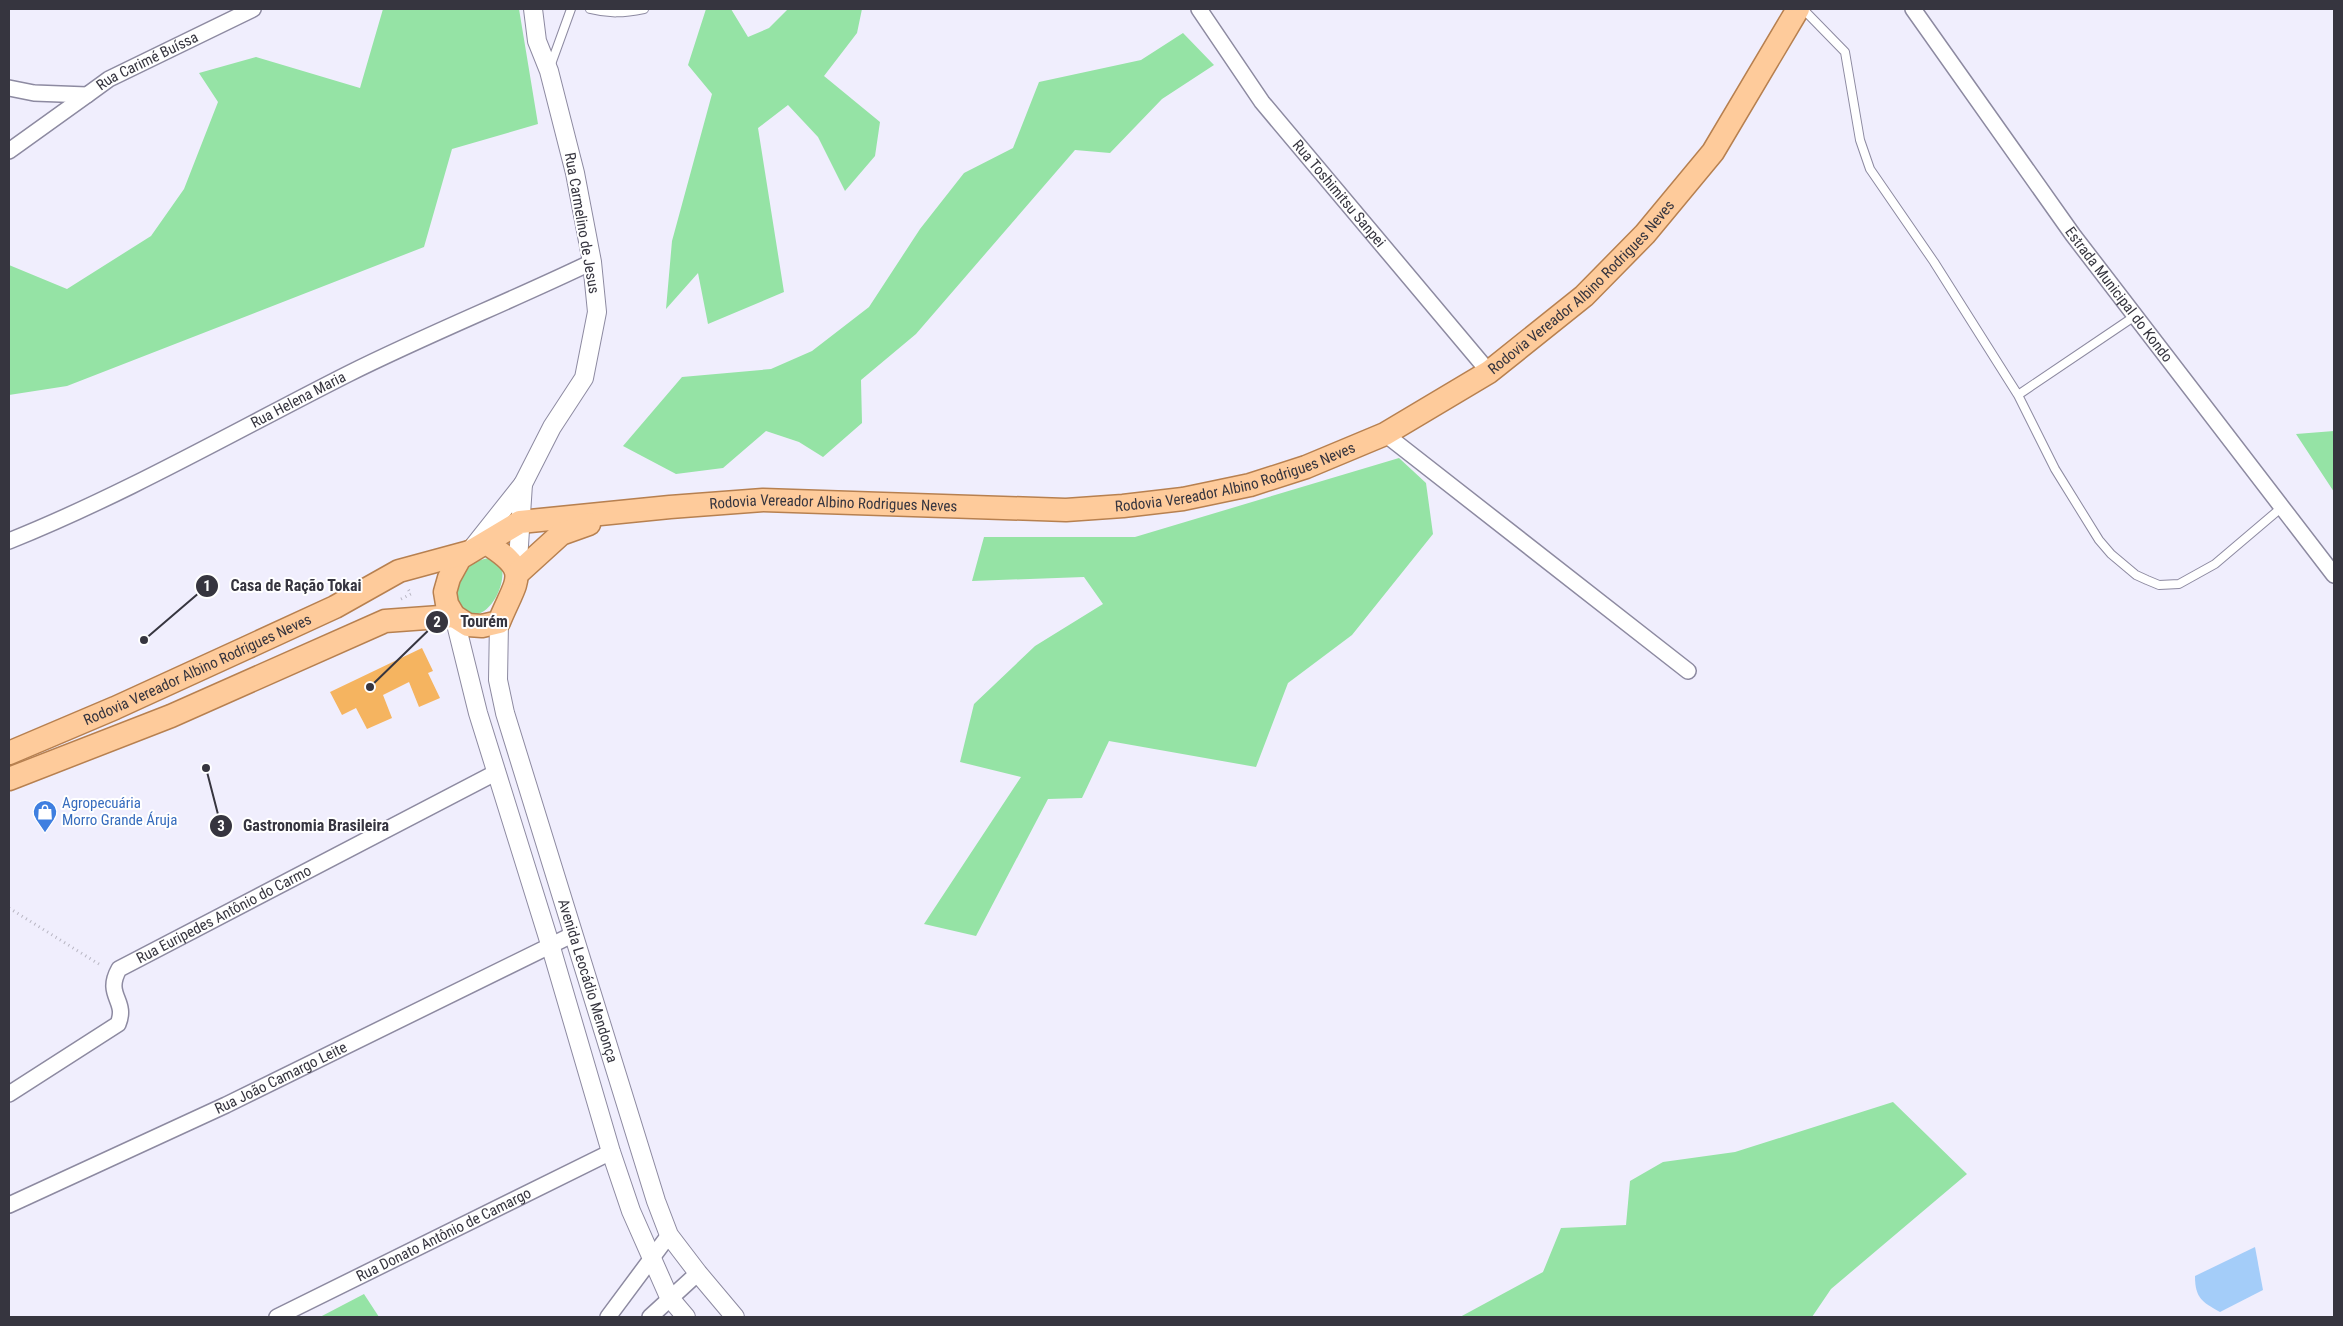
<svg xmlns="http://www.w3.org/2000/svg" width="2343" height="1326" font-family="'Roboto Condensed',sans-serif">
  <style>
    .green { fill: #95e3a5 }
    .water { fill: #a4cdf9 }
    .building { fill: #f5b460 }
    .lines { fill: none; stroke-linecap: round; stroke-linejoin: round }
    .service-casing { stroke: #8d8aa1; stroke-width: 10 }
    .minor-casing { stroke: #8d8aa1; stroke-width: 18 }
    .tertiary-casing { stroke: #8d8aa1; stroke-width: 20 }
    .primary-casing { stroke: #b78050; stroke-width: 25 }
    .path { stroke: #b8b6c3; stroke-width: 3; stroke-dasharray: 1 4; stroke-linecap: butt }
    .service { stroke: #fff; stroke-width: 8 }
    .minor { stroke: #fff; stroke-width: 15 }
    .tertiary { stroke: #fff; stroke-width: 18 }
    .primary { stroke: #fecb9b; stroke-width: 22 }
    .labels { text-anchor: middle; dominant-baseline: central; stroke-width: 4; stroke-linejoin: round; paint-order: stroke }
    .street-label { font-size: 15px; fill: #36353f; stroke: #fff }
    .shop-label { font-size: 15px; fill: #366cbe; stroke: #fff; text-anchor: start }
    .leader { fill: none; stroke: #36353f; stroke-width: 2 }
    .callout-dot { fill: #36353f; stroke: #fff; stroke-width: 2 }
    .mark-label { font-size: 15px; text-anchor: middle; font-weight: bold; fill: #fff }
    .callout-label { font-size: 16px; text-anchor: middle; font-weight: bold; fill: #36353f; stroke: #fff; stroke-width: 4; stroke-linejoin: round; paint-order: stroke }
  </style>
  <rect width="100%" height="100%" fill="#f0eefd"/>
  <path class="green" d="M383 9H519L538 124 452 149 424 247 67 386 9 395V265L67 289 151 236 184 189 218 102 199 73 256 57 360 88Z
    M706 9H731L748 37 769 28 788 9H862L857 33 824 76 880 122 875 156 845 191 818 137 788 105 758 128 784 292 708 324 698 273 666 309 672 241 712 94 688 65Z
    M1183 33 1214 65 1162 99 1110 153 1075 150 916 334 861 380 862 423 823 457 799 442 766 431 723 468 676 474 623 446 682 377 771 369 812 351 869 307 920 229 964 173 1013 148 1039 82 1141 60Z
    M2334 431V492L2296 434Z
    M1399 458 1426 483 1433 534 1352 635 1288 683 1256 767 1109 741 1082 798 1048 799 976 936 924 924 1021 777 960 762 974 704 1035 646 1103 604 1084 577 972 581 984 537H1135Z
    M492 558 501 564C509 587 483 629 462 610 459 606 457 599 455 595 459 575 470 559 492 558Z
    M1893 1102 1967 1174 1831 1289 1812 1317H1460L1543 1272 1561 1228 1626 1225 1630 1181 1663 1162 1735 1152Z
    M364 1294 379 1317H320Z"/>
  <path class="water" d="M2255 1247 2263 1290 2220 1312C2202 1302 2195 1298 2195 1276Z"/>
  <path class="building" d="M422 648 433 671 428 673 440 698 419 707 409 682 383 695 392 718 367 729 356 708 342 715 330 692Z"/>
  <g class="lines">
    <g class="service-casing">
      <path id="service" d="M590 9C609 14 624 13 644 9
        M1803 9 1845 52 1860 140 1870 169 1934 262 2018 395 2055 469 2099 540 2111 554 2136 575 2147 580 2159 585 2179 584 2215 564 2281 508
        M550 67 571 9
        M2018 395 2135 316"/>
    </g>
    <g class="minor-casing">
      <g id="minor">
        <path id="s1" d="M1199 9 1262 102 1489 372"/>
        <path id="s2" d="M1913 9 2073 235 2334 575"/>
        <path id="s3" d="M9 88 34 93 87 95 109 79 253 9"/>
        <path d="M9 151 87 95"/>
        <path d="M1385 434 1688 671"/>
        <path id="s4" d="M9 541C126 494 235 431 348 374 428 334 511 301 592 262"/>
        <path id="s5" d="M9 1094 118 1024C128 1000 104 996 119 969L497 772"/>
        <path id="s6" d="M9 1205 226 1105 574 934"/>
        <path id="s7" d="M277 1317 611 1152"/>
        <path d="M608 1317 669 1235"/>
        <path d="M650 1317 698 1273"/>
      </g>
    </g>
    <g class="tertiary-casing">
      <g id="tertiary">
        <path d="M523 484 552 427 584 378 597 312 592 262 575 173 549 71 537 41 533 9"/>
        <path d="M473 547 523 484 517 576"/>
        <path d="M454 616 478 713 550 944 611 1152 631 1211 669 1297 686 1317"/>
        <path id="s8" d="M499 622 498 680 505 713 656 1201 669 1235 698 1273 735 1317"/>
      </g>
    </g>
    <g class="primary-casing">
      <g id="primary">
        <path id="s9" d="M486 543C532 572 517 578 499 622L482 626 468 625 454 616 447 604 445 592 449 578 460 558 520 522 670 507 763 500 1066 510 1123 506 1183 499 1250 485 1306 467 1385 434 1489 372 1584 296 1645 234 1713 152 1798 9"/>
        <path d="M517 574 561 534 589 524"/>
        <path id="s10" d="M9 753 115 708 246 648 335 607 399 571 469 552"/>
        <path d="M9 779 171 716 385 621 454 616"/>
      </g>
    </g>
    <path class="path" d="M401 599 411 594 408 589
      M9 908 102 966"/>
    <use href="#service" class="service"/>
    <use href="#minor" class="minor"/>
    <use href="#tertiary" class="tertiary"/>
    <use href="#primary" class="primary"/>
  </g>
  <defs>
    <g id="shop-pin" transform="scale(1.25)"><path d="M0 17L-7.5 6A9.5 9.5 0 1 1 7.5 6Z" fill="#3f7fe0" stroke="#fff"/><path d="M-5-2.5h2.3a2.7 3.5 0 0 1 5.4 0H5L5.5 6h-11ZM-1.5-2.5h3a1.5 2.3 0 0 0-3 0Z" fill="#fff"/></g>
  </defs>
  <g fill-rule="evenodd">
    <use href="#shop-pin" x="45" y="812"/>
  </g>
  <g class="labels">
    <g class="street-label">
      <text stroke="none"><textPath href="#s3" startOffset="148">Rua Carimé Buíssa</textPath></text>
      <text stroke="none"><textPath href="#s1" startOffset="232">Rua Toshimitsu Sanpei</textPath></text>
      <text transform="translate(582 223) rotate(80)">Rua Carmelino de Jesus</text>
      <text stroke="none"><textPath href="#s9" startOffset="1402">Rodovia Vereador Albino Rodrigues Neves</textPath></text>
      <text stroke="none"><textPath href="#s2" startOffset="352">Estrada Municipal do Kondo</textPath></text>
      <text stroke="none"><textPath href="#s4" startOffset="322">Rua Helena Maria</textPath></text>
      <text stroke="none"><textPath href="#s9" startOffset="998">Rodovia Vereador Albino Rodrigues Neves</textPath></text>
      <text stroke="none"><textPath href="#s9" startOffset="592">Rodovia Vereador Albino Rodrigues Neves</textPath></text>
      <text stroke="none"><textPath href="#s10" startOffset="206">Rodovia Vereador Albino Rodrigues Neves</textPath></text>
      <text stroke="none"><textPath href="#s5" startOffset="305">Rua Euripedes Antônio do Carmo</textPath></text>
      <text stroke="none"><textPath href="#s8" startOffset="372">Avenida Leocádio Mendonça</textPath></text>
      <text stroke="none"><textPath href="#s6" startOffset="300">Rua João Camargo Leite</textPath></text>
      <text stroke="none"><textPath href="#s7" startOffset="186">Rua Donato Antônio de Camargo</textPath></text>
    </g>
    <g class="shop-label">
      <text x="62" y="803">Agropecuária<tspan x="62" dy="17">Morro Grande Áruja</tspan></text>
    </g>
  </g>
  <path class="leader" d="M144 640L207 586M370 687L437 622M206 768L221 826"/>
  <g class="callout-dot">
    <circle cx="144" cy="640" r="5"/>
    <circle cx="370" cy="687" r="5"/>
    <circle cx="206" cy="768" r="5"/>
    <circle cx="207" cy="586" r="12"/>
    <circle cx="437" cy="622" r="12"/>
    <circle cx="221" cy="826" r="12"/>
  </g>
  <g class="mark-label">
    <text x="207" y="591">1</text>
    <text x="437" y="627">2</text>
    <text x="221" y="831">3</text>
  </g>
  <g class="callout-label">
    <text x="296" y="591">Casa de Ração Tokai</text>
    <text x="484" y="627">Tourém</text>
    <text x="316" y="831">Gastronomia Brasileira</text>
  </g>
  <rect width="2343" height="1326" fill="none" stroke="#36353f" stroke-width="20"/>
</svg>
